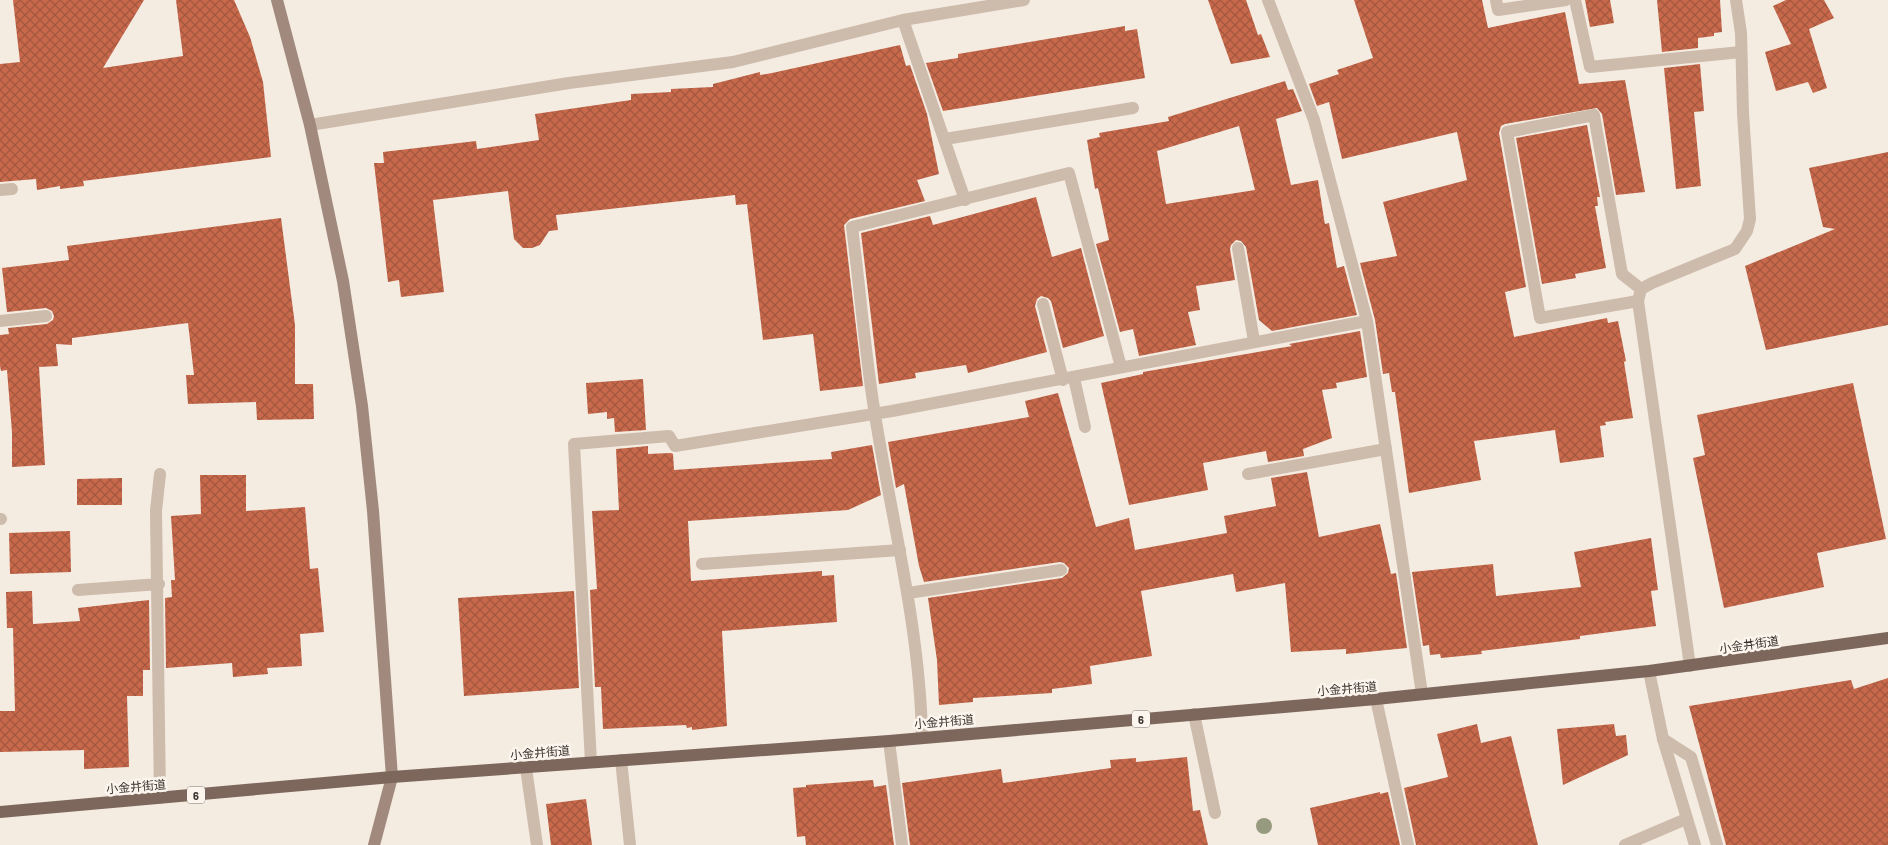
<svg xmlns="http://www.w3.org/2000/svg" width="1888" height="845" font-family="Barlow,'Noto Sans JP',sans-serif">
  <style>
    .building { fill: url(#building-cross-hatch); fill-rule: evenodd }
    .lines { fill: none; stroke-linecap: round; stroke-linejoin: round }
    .lane { stroke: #cdbbac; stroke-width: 12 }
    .street { stroke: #cdbbac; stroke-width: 12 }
    .secondary { stroke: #a18a7d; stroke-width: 12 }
    .primary { stroke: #7d675c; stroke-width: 12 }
    .tree { fill: #969b7f }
    .labels { text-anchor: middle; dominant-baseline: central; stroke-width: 5; stroke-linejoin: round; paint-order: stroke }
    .shield { fill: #fbf5ee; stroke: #756b66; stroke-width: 1 }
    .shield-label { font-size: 11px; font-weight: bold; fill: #3b302b }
    .street-label { font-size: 12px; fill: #3b302b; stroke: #fbf5ee }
  </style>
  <defs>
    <pattern id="building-cross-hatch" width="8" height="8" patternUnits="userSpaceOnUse" patternTransform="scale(1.25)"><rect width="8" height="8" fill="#c8694b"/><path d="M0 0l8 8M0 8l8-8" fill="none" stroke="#a4573f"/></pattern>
  </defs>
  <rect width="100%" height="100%" fill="#f4ebe1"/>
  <path class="building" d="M13 0H144L103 68 183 56 176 0H234L250 37 263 82 271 157 83 181 84 186 60 189V186L37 190 36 179 0 182V64L20 62Z
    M1208 0H1246L1258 35 1261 34 1270 57 1231 64Z
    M1354 0H1482L1488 28 1565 12 1579 84 1625 80 1645 192 1616 195 1602 114 1597 108 1505 124 1501 126 1499 133 1526 287 1505 292 1514 337 1607 318 1608 323 1618 321 1626 361 1624 362 1633 418 1605 422 1606 425 1600 426 1604 457 1560 463 1555 430 1474 441 1481 480 1409 493 1395 392H1392L1389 373 1383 374 1375 320 1360 263 1397 256 1383 202 1467 180 1457 132 1342 159 1329 102 1317 106 1309 84 1339 74 1337 70 1373 58Z
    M1585 0H1610L1614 23 1590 27Z
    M1657 0H1720L1722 32 1714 33V36L1698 38V48L1662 52Z
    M1786 0H1824L1834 18 1809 29 1827 88 1813 93 1808 82 1776 91 1765 52 1791 44 1773 6Z
    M1125 26V31L1137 29 1145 78 943 111 926 63 958 58V54Z
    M900 45 906 66 910 65 927 114 939 174 917 180 925 201 850 219 844 225 863 386 820 391 813 334 763 340 747 204 736 205 735 195 556 215 558 230 549 231 540 245 532 248H523L514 239 508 191 433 200 444 292 401 297 399 280 388 282 374 163H384L383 152 476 141 477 149 539 140 535 114 631 100V94L671 92V89L713 87V84L760 72V75L772 73Z
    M1700 64 1704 111 1694 112 1701 186 1676 189 1664 68Z
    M1285 81 1288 90 1293 89 1302 111 1276 119 1291 185 1318 180 1324 219 1325 224 1329 223 1337 268 1344 266 1357 315 1272 331 1259 320 1246 247 1241 241 1236 240 1231 245 1230 249 1235 280 1196 286 1200 310 1188 312 1196 345 1139 356 1133 329 1120 332 1096 244 1109 240 1098 188 1095 189 1087 140 1100 137 1099 133 1169 121 1168 117ZM1239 126 1255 190 1166 204 1157 151Z
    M1587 125 1600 197H1597L1598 206H1595L1606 268 1575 274 1576 278 1542 284 1516 138Z
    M1888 152V325L1766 350 1745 266 1835 229 1823 227 1809 168Z
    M1036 197 1052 257 1081 248 1104 336 1063 348 1051 301 1048 298 1041 296 1037 299 1035 306 1047 352 968 373 966 365 915 373 916 378 879 384 861 233 930 216 933 225Z
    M281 218 295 325V384H313L314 419 257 420 256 402 188 404 186 375H194L188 323 72 338V345L56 344 58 366 39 367 45 465 12 467V432L7 370 1 371 0 366V335L9 334 8 328 47 324 53 320 54 316 52 311 46 308 7 312 2 268 69 260 67 246Z
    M1360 331 1367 377 1336 383 1337 388 1322 390 1332 438 1303 449 1304 456 1268 462 1266 451 1203 463 1208 490 1129 505 1101 383 1143 374V372L1292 346 1289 344Z
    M643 379 646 430 615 432 614 418 607 419V412L588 414 586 383Z
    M1853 383 1886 539 1817 553 1824 587 1724 608 1693 458 1705 455 1697 415Z
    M1058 393 1096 527 1129 518 1135 550 1227 533 1224 516 1276 506 1271 478 1307 472 1319 537 1380 524 1391 574 1396 573 1407 648 1346 654V649L1291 652 1285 583 1236 592 1233 574 1141 591 1152 656 1090 666 1092 684 1052 689V693L973 698V702L939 705 937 660 928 598 1062 578 1068 573 1069 568 1064 563 1060 562 924 582 919 566 904 484 896 488 888 442 1029 417 1025 401Z
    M872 445 881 495 848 510 688 521 691 581 822 571V576L834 575 837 622 722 631 727 726 692 730V727L687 728 686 725 603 729 601 687H595L590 590 597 589 592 511 619 510 616 449 648 446V454L671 453 673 454 674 470 832 459 831 452Z
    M200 475H246V511L305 507 310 569 318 568 324 632 300 634 302 666 267 668 268 674 233 677 232 663 166 668 165 598 172 597 171 580H175L171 516 201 514Z
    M122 478V505H77V479Z
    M70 531 71 572 10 574 9 533Z
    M1651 538 1658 590 1651 591 1656 626 1580 636V639L1481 651 1482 654 1441 658 1440 654 1430 655 1429 645 1423 646 1412 572 1493 564 1496 596 1581 587 1574 552Z
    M32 591 33 624 80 621 78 608 149 600 150 670H143V696H127L129 767 84 769V750L0 752V711H15L13 628H7L6 592Z
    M574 591 579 688 464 696 458 598Z
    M1888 678V845H1726L1689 706 1851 680 1854 689Z
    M1477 724 1481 743 1511 736 1538 845H1416L1404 788 1448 777 1437 734Z
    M1614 724 1616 736 1626 735 1628 755 1563 785 1557 729Z
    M1187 757 1193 811 1200 810 1208 845H910L902 783 1001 769 1003 783 1111 768 1110 760 1136 758V762Z
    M873 780 874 787 886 785 894 845H806L805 836 797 837 793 788 806 787V785Z
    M1380 792V794L1388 792 1400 845H1318L1310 808Z
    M586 799 592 845H551L546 804Z"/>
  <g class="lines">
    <path class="lane" d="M1496 0 1498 10 1566 0
      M1575 0 1590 67 1741 52
      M945 139 1133 108
      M0 190 12 189
      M1238 248 1254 341
      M1043 304 1063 380
      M0 321 46 316
      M1074 378 1085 427
      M160 474 156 511 160 798
      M1248 474 1386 449
      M0 519H1
      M702 564 900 550
      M78 590 159 584
      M908 593 1061 570
      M1376 699 1408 845
      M1194 714 1215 813
      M1663 739 1691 757 1717 845
      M1625 845 1686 819"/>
    <path class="street" d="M1268 0 1314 120 1367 321 1422 694
      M903 20 965 200
      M310 125 569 83 733 62 903 20 1024 0
      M1638 301 1540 318 1507 132 1594 115 1622 274 1641 289
      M1690 666 1638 301 1641 289 1652 283 1735 249 1747 231 1750 219 1743 113 1741 33 1736 0
      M1649 671 1663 739 1695 845
      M922 737C920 628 892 522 875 415 865 353 860 289 852 227L1069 173 1121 367
      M889 741 902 845
      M621 760 630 845
      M591 762 574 444 669 436 675 446 892 411 1367 321
      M526 768 537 845"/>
    <path class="secondary" d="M277 0 310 125 343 281 362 406 373 511 392 777 374 845"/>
    <path class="primary" d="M0 812 392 777 889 741 1376 699 1649 671 1888 638"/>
  </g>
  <circle class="tree" cx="1264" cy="826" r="8"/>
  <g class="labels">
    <g class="shield">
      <rect x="1132" y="710.5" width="18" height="17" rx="4"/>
      <rect x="187" y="786.5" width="18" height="17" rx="4"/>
    </g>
    <g class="shield-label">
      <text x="1141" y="719">6</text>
      <text x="196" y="795">6</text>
    </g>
    <g class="street-label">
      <text transform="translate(1749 644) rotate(-8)">小金井街道</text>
      <text transform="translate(1347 688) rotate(-5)">小金井街道</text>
      <text transform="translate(944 721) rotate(-5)">小金井街道</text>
      <text transform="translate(540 752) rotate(-5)">小金井街道</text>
      <text transform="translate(136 786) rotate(-5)">小金井街道</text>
    </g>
  </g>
</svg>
